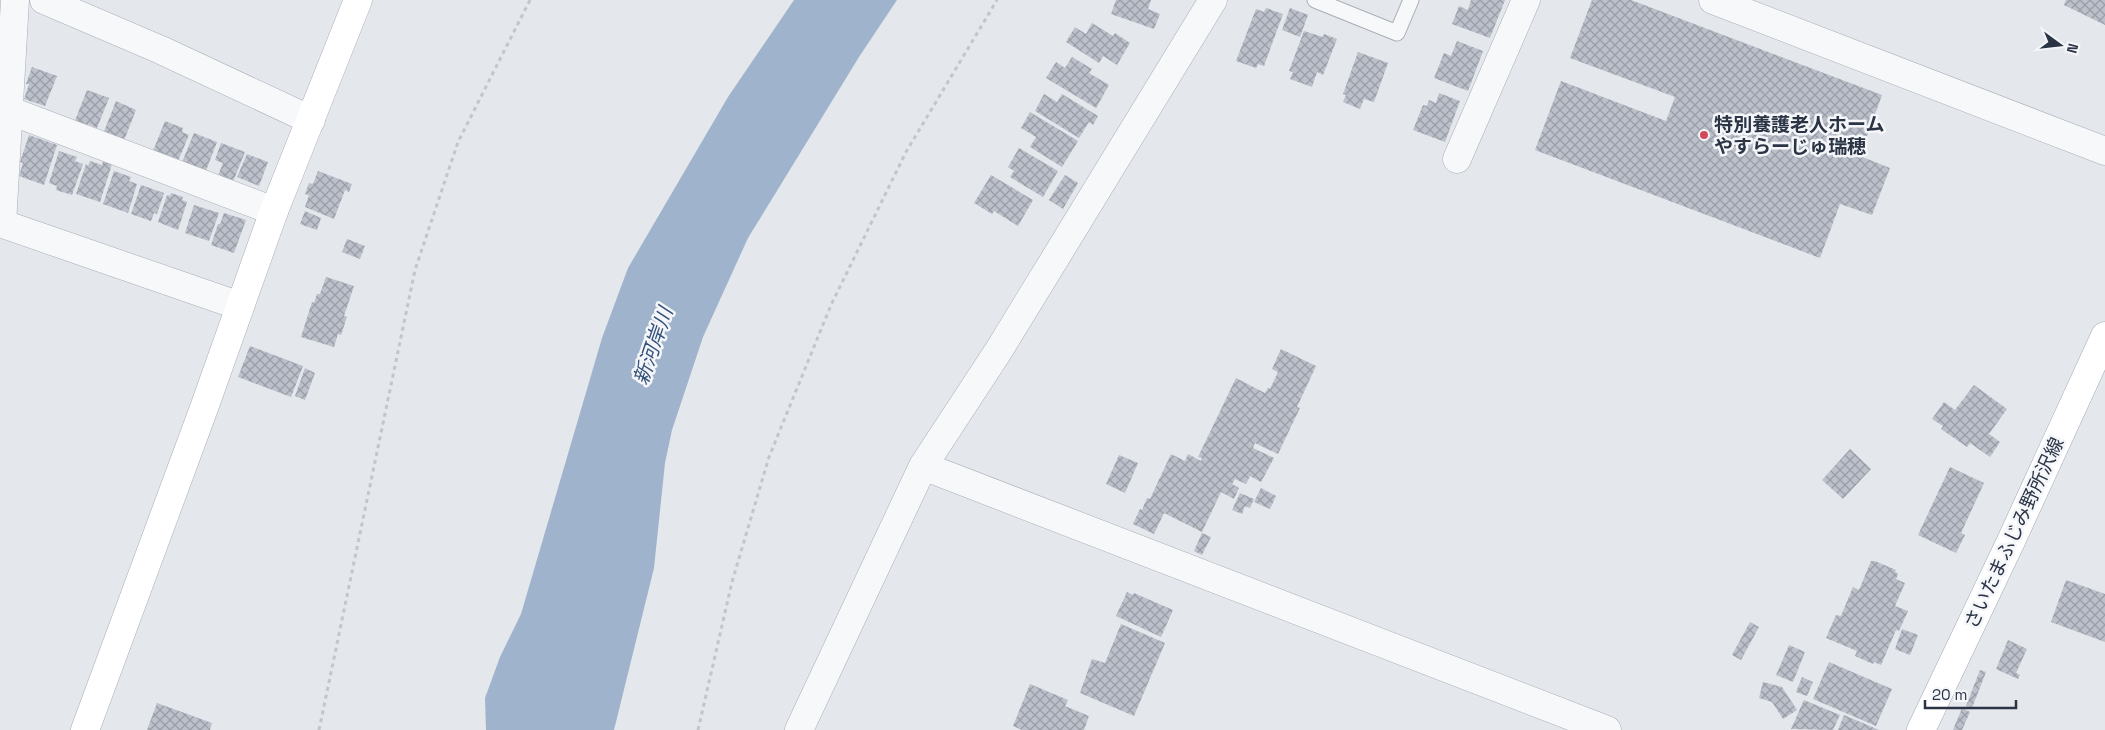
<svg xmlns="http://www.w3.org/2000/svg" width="2105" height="730" font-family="'Space Grotesk','Noto Sans JP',sans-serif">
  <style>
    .water { fill: #9fb4cc }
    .building { fill: url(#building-cross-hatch) }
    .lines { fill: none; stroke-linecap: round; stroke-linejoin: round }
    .lane-casing { stroke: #a9aeb7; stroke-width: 17 }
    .street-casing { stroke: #a9aeb7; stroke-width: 29 }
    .secondary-casing { stroke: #a9aeb7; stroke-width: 29 }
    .primary-casing { stroke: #a3abb8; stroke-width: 29 }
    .path { stroke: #c2c5cb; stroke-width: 3; stroke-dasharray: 4 4; stroke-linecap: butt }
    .lane { stroke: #f7f8fa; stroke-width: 15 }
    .street { stroke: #f7f8fa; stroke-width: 28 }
    .secondary { stroke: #fff; stroke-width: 28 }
    .primary { stroke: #fff; stroke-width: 28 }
    .poi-dot { fill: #d1495b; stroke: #f4f6f9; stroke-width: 2 }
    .labels { text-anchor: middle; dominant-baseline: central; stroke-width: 5; stroke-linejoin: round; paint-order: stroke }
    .poi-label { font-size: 19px; font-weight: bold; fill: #2b3445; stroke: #f4f6f9; text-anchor: start }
    .street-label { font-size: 19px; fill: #2b3445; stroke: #f4f6f9 }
    .water-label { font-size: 20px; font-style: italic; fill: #34527a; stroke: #f4f6f9 }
  </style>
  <defs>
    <pattern id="building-cross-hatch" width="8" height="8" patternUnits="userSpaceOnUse" patternTransform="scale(1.25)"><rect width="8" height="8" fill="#bbc0ca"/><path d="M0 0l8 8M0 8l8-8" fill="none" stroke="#989da6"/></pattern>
  </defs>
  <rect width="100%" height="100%" fill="#e4e7ec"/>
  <path class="water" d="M794 0H897L859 57 748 238 703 337 672 430 665 463 654 568 614 730H486L485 698 500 657 521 614 602 338 628 268 728 97Z"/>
  <path class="building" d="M1116 0H1151L1148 9 1160 14 1154 29 1111 14Z
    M1471 0H1505L1490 38 1452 24 1459 6 1468 10Z
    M1592 0H1631L1882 95 1860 156 1890 168 1872 215 1840 204 1820 258 1535 150 1561 81 1666 121 1675 97 1570 58Z
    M2066 0H2105V25L2064 5Z
    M1266 8 1283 14 1264 66 1258 64 1256 68 1236 61 1256 9 1264 12Z
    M1290 8 1308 15 1300 37 1282 30Z
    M1092 23 1113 36 1115 33 1130 43 1117 65 1103 56 1099 63 1066 42 1075 27 1086 34Z
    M1304 31 1323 37 1324 34 1337 39 1323 75 1317 72 1312 87 1290 79 1293 72 1289 71Z
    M1457 41 1483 51 1468 91 1434 78 1444 53 1451 56Z
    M1358 52 1388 63 1374 102 1364 99 1360 109 1343 102 1346 95 1343 94Z
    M1072 57 1092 69 1089 73 1109 85 1096 108 1046 78 1056 62 1065 68Z
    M32 67 57 76 45 106 24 99 29 84H26Z
    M87 90 109 98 97 128 88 124 87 129 74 123Z
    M1439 93 1460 101 1445 142 1413 130 1423 105 1427 106 1429 100 1436 103Z
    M1044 94 1057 102 1062 94 1098 116 1093 125 1089 122 1079 138 1035 111Z
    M116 101 136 110 123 143 103 134Z
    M1030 112 1078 141 1062 167 1030 147 1036 137 1021 128Z
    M165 121 183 128 182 132 189 135 176 166 151 156Z
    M194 133 217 142 204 176 180 167Z
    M29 135 57 145 44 185 19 176 23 163 20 162Z
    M221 143 245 152 232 184 217 178 223 163 215 160Z
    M1019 148 1058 171 1043 197 1010 177 1014 171 1008 167Z
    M59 151 77 157 75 161 83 164 72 195 56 190 57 186 49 183Z
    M247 154 268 162 259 186 237 177Z
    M90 161 102 165 103 161 112 164 100 202 76 194 86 164 88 166Z
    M114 171 131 177 129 181 137 184 128 213 103 204Z
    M318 171 352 184 349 192 345 190 334 219 305 207 309 195 305 194 309 183 313 184Z
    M991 175 1033 200 1018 226 994 211 992 214 974 203Z
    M1065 175 1078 183 1063 209 1049 200Z
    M141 185 164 193 157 214 154 213 151 221 131 214Z
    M171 193 183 197 182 200 187 202 178 230 158 222 167 195 170 196Z
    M194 205 219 213 209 241 185 233Z
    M305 211 321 218 317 230 300 224Z
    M224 213 246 220 234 253 211 245 218 224H220Z
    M347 239 365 246 360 259 342 252Z
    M326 277 354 286 344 316 347 317 341 335 338 334 334 347 301 337 312 302 314 303 317 294H320Z
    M250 346 303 366 291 397 238 377Z
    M1281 349 1316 366 1297 407 1300 408 1278 454 1255 443 1253 448 1274 458 1261 482 1250 476 1246 484 1235 479 1232 484 1239 488 1234 499 1221 492 1202 532 1164 513 1154 534 1133 524 1140 509 1142 510 1147 498 1150 499 1171 454 1185 461 1188 454 1201 461 1202 458 1198 457 1236 378 1265 393 1268 388 1270 389 1278 372 1272 369Z
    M305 368 315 373 305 400 295 396Z
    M1974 385 2007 409 1989 434 2000 442 1990 457 1970 443 1967 447 1941 429 1943 426 1932 419 1944 402 1955 410Z
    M1850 449 1871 469 1843 499 1822 480Z
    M1119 455 1138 463 1125 493 1106 484Z
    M1950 467 1984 483 1961 533 1965 535 1956 553 1918 535Z
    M1261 488 1276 496 1270 509 1254 502Z
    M1240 493 1254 499 1250 508 1245 506 1242 514 1232 510Z
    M1202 533 1211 537 1202 555 1194 551Z
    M1871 561H1875L1896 570 1895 572 1898 574 1896 579 1905 583 1895 606 1908 611 1899 631 1896 630 1881 665 1874 662 1873 664 1855 656 1857 651 1826 638 1836 615 1841 616 1853 587 1859 590Z
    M2066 580 2105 594V642L2051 622Z
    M1127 592 1133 595 1134 593 1173 610 1161 637 1116 616Z
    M1750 622 1759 627 1741 660 1732 655Z
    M1121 624 1165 643 1134 716 1080 693 1092 659 1105 663Z
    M1902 629 1918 635 1910 655 1895 649Z
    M2008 640 2027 649 2016 673 2020 675 2018 679 1996 669Z
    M1789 645 1805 652 1793 682 1776 675Z
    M1829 662 1892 689 1876 726 1813 699Z
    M1980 670 1986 672 1972 708 1966 706Z
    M1802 677 1813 682 1807 696 1796 692Z
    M1763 682 1782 687 1797 710 1783 719 1772 702 1759 698Z
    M1030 684 1068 700 1065 706 1089 716 1084 730H1022L1013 726Z
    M1804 700 1840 715 1833 730 1791 729Z
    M157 703 212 723 210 730H147Z
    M1962 708 1970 712 1962 730H1953Z
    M1844 715 1879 730H1838Z"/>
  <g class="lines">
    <g class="lane-casing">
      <path id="lane" d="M1315 0 1397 33 1411 0"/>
    </g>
    <g class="street-casing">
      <path id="street" d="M44 0 161 50 311 120
        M1713 0 2105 151
        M8 110 274 211
        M1457 159 1526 0
        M0 223 240 306
        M2 224 15 0
        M923 466 1607 730
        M799 730 923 466 999 350 1213 0"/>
    </g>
    <g class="secondary-casing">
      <path id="secondary" d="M85 730 204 408 274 211 358 0"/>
    </g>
    <g class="primary-casing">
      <path id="primary" d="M1921 730 2011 541 2105 336"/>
    </g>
    <path class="path" d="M319 730 415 270 458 142 530 0
      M698 730 732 582 769 457 831 305 906 152 997 0"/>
    <use href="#lane" class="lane"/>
    <use href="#street" class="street"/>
    <use href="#secondary" class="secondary"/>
    <use href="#primary" class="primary"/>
  </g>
  <circle class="poi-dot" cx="1704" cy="135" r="5"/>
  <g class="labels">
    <g class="poi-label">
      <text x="1714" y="124">特別養護老人ホーム<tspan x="1714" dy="22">やすらーじゅ瑞穂</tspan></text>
    </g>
    <g class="street-label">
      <text transform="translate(2014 533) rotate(-65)">さいたまふじみ野所沢線</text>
    </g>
    <g class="water-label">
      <text transform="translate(653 346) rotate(-71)">新河岸川</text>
    </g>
  </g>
  <g transform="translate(2060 45) rotate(105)" stroke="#f4f6f9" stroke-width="4" paint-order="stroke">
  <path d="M0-4L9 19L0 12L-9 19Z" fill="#2b3445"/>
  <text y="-8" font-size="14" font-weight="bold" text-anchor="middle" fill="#2b3445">N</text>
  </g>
  <path d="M1925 700v8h91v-8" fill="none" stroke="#2b3445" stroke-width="2.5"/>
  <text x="1932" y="700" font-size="15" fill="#2b3445" stroke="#f4f6f9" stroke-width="4" paint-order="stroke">20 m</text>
</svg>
